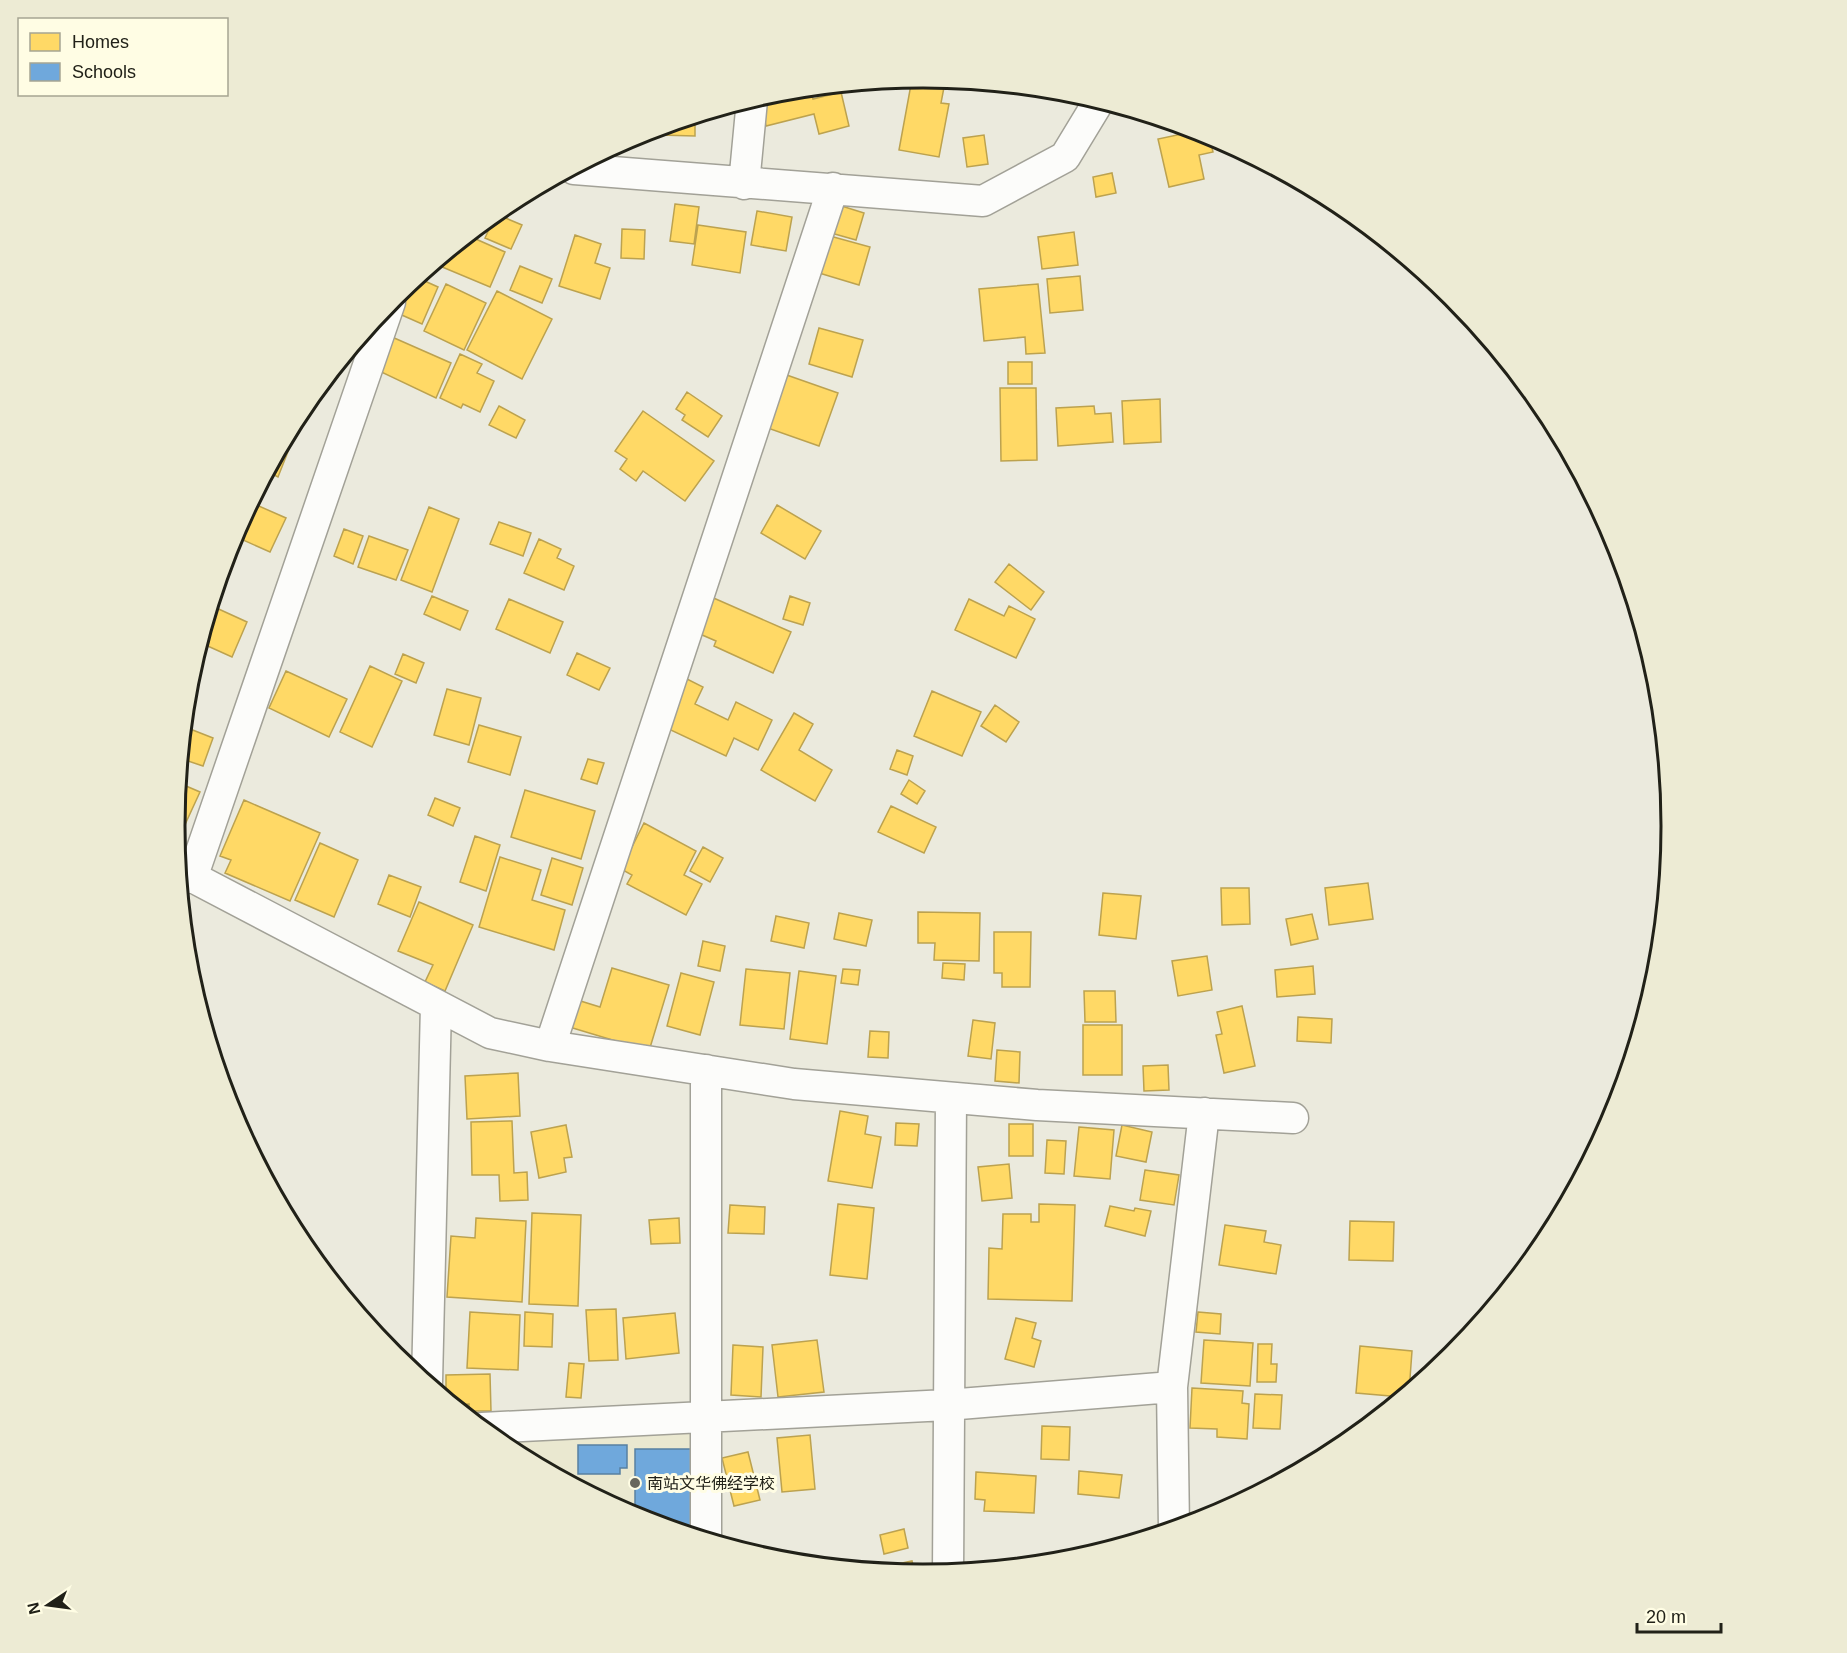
<svg xmlns="http://www.w3.org/2000/svg" width="1847" height="1653" font-family="Arial,'Noto Sans SC',sans-serif">
  <style>
    .built { fill: #eae8d0 }
    .homes { fill: #ffd966; stroke: #bca24f; stroke-width: 1.5 }
    .schools { fill: #6fa8dc; stroke: #5880a1; stroke-width: 1.5 }
    .lines { fill: none; stroke-linecap: round; stroke-linejoin: round }
    .minor-casing { stroke: #a2a197; stroke-width: 33 }
    .minor { stroke: #fcfcfa; stroke-width: 30 }
    .poi-dot { fill: #68675d; stroke: #fffde4; stroke-width: 2 }
    .labels { text-anchor: middle; dominant-baseline: central; stroke-width: 6; stroke-linejoin: round; paint-order: stroke }
    .poi-label { font-size: 16px; fill: #212118; stroke: #fffde4; text-anchor: start }
    .rim { fill: none; stroke: #212118; stroke-width: 3 }
  </style>
  <rect width="100%" height="100%" fill="#ebeadd"/>
  <path class="built" d="M698 1427 697 1536 637 1518 507 1449 491 1436Z"/>
  <path class="homes" d="M922 78 945 82 941 103 949 104 939 157 899 150 912 79Z
    M810 89 813 99 841 92 849 126 819 134 814 114 766 126 759 98 778 92Z
    M695 117V136L659 135V128Z
    M1196 131 1209 135 1213 152 1199 155 1204 179 1169 187 1158 139Z
    M984 135 988 164 967 167 963 138Z
    M1112 173 1116 193 1096 197 1093 177Z
    M832 203 864 213 856 240 824 231Z
    M675 204 699 207 694 244 670 241Z
    M757 211 792 217 786 251 751 245Z
    M496 214 522 225 511 249 485 238Z
    M698 225 746 232 740 273 692 265Z
    M622 229 645 230 644 259 621 258Z
    M1074 232 1078 265 1042 269 1038 237Z
    M575 235 601 244 595 263 610 268 600 299 559 286Z
    M469 236 505 252 490 287 435 264Z
    M830 236 870 247 859 285 819 273Z
    M520 266 552 279 542 303 510 290Z
    M1080 276 1083 310 1050 313 1047 279Z
    M418 278 438 287 422 324 395 312 405 288Z
    M446 284 486 303 464 350 424 331Z
    M1038 284 1045 353 1026 354 1025 337 984 341 979 289Z
    M497 291 552 319 522 379 467 350Z
    M819 328 863 340 852 377 809 364Z
    M392 337 451 363 436 398 377 370Z
    M460 354 482 364 477 373 494 381 480 412 463 404 461 408 440 398Z
    M1008 362H1032V384H1008Z
    M781 373 838 393 819 446 762 426Z
    M1000 388H1036L1037 460 1001 461Z
    M319 389 311 414 301 411V410Z
    M687 392 722 416 708 437 682 420 685 415 676 409Z
    M1160 399 1161 442 1124 444 1122 401Z
    M499 406 525 420 516 438 489 425Z
    M1094 406 1095 414 1111 413 1113 442 1058 446 1056 408Z
    M643 411 714 461 685 501 643 471 636 481 620 469 627 459 615 451Z
    M296 420 300 421 278 477 268 472Z
    M252 503 286 518 270 552 234 536Z
    M777 505 821 531 805 559 761 533Z
    M429 507 459 519 432 592 401 580Z
    M499 522 531 533 523 556 490 544Z
    M344 529 363 536 353 564 334 556Z
    M369 536 408 550 396 580 358 567Z
    M539 539 561 549 557 558 574 566 564 590 524 573Z
    M1009 564 1044 592 1031 610 995 582Z
    M432 596 468 611 460 630 424 614Z
    M709 596 791 632 773 673 714 646 716 641 693 631Z
    M790 596 810 603 803 625 783 619Z
    M509 599 563 622 550 653 496 629Z
    M969 599 1004 616 1009 606 1035 619 1016 658 955 630Z
    M212 606 247 622 232 657 201 643Z
    M577 653 610 668 599 690 567 675Z
    M403 654 424 663 416 683 395 674Z
    M370 666 402 681 372 747 340 732Z
    M286 671 347 699 329 737 269 708Z
    M683 677 703 687 695 704 728 720 736 702 772 720 758 750 734 738 726 756 660 725Z
    M447 689 481 698 469 745 434 735Z
    M932 691 981 712 962 756 914 736Z
    M995 705 1019 722 1006 742 981 726Z
    M794 713 813 724 799 750 832 770 815 801 761 770Z
    M479 725 521 737 510 775 468 762Z
    M185 727 213 738 203 766 182 759Z
    M897 750 913 756 907 775 890 769Z
    M588 759 604 763 597 784 581 779Z
    M909 780 925 791 917 804 901 794Z
    M179 783 200 792 182 831 175 826Z
    M525 790 595 811 581 859 511 837Z
    M435 798 460 808 453 826 428 815Z
    M244 800 320 833 290 901 225 873 231 860 220 856Z
    M891 806 936 827 924 853 878 832Z
    M644 823 696 851 684 875 702 884 686 915 627 884 632 875 621 869Z
    M475 836 500 845 486 891 460 882Z
    M320 843 358 860 334 917 295 900Z
    M703 847 723 858 710 882 690 871Z
    M500 857 541 870 532 900 565 910 554 950 479 927Z
    M552 858 583 868 572 905 541 895Z
    M389 875 421 887 410 917 378 904Z
    M1368 883 1373 919 1329 925 1325 888Z
    M1221 888H1249L1250 924 1222 925Z
    M1103 893 1141 896 1136 939 1099 935Z
    M419 902 473 925 445 991 425 982 433 965 398 951Z
    M918 912 980 913 979 961 934 960 935 943H918Z
    M839 913 872 920 866 946 834 939Z
    M1312 914 1318 939 1291 945 1286 919Z
    M776 916 809 923 804 948 771 941Z
    M994 932H1031L1030 987H1002V973H994Z
    M703 941 725 946 720 971 698 966Z
    M1207 956 1212 990 1178 996 1172 961Z
    M943 963 965 964 964 980 942 978Z
    M1313 966 1315 994 1277 997 1275 970Z
    M612 968 669 985 649 1051 566 1026 574 999 600 1007Z
    M746 969 790 973 784 1029 740 1025Z
    M843 969 860 970 858 985 841 983Z
    M799 971 836 976 827 1044 790 1039Z
    M681 973 714 982 700 1035 667 1026Z
    M1084 991H1115L1116 1022H1085Z
    M1242 1006 1255 1066 1224 1073 1216 1035 1222 1034 1217 1012Z
    M1298 1017 1332 1019 1331 1043 1297 1041Z
    M973 1020 995 1023 991 1059 968 1056Z
    M1083 1025H1122V1075H1083Z
    M870 1031 889 1032 888 1058 868 1057Z
    M997 1050 1020 1052 1019 1083 995 1081Z
    M1168 1065 1169 1090 1144 1091 1143 1066Z
    M518 1073 520 1116 467 1119 465 1076Z
    M840 1111 868 1116 865 1134 881 1137 872 1188 828 1181Z
    M512 1121 514 1173 527 1172 528 1200 500 1201 499 1175H472L471 1122Z
    M896 1123 919 1124 917 1146 895 1145Z
    M1009 1124H1033V1156H1009Z
    M566 1125 572 1157 564 1158 566 1172 539 1178 531 1132Z
    M1122 1125 1152 1132 1146 1162 1116 1156Z
    M1079 1127 1114 1130 1110 1179 1074 1176Z
    M1047 1140 1066 1141 1064 1174 1045 1173Z
    M1009 1164 1012 1198 982 1201 978 1167Z
    M1145 1170 1179 1175 1174 1205 1140 1200Z
    M838 1204 874 1208 867 1279 830 1275Z
    M1039 1204 1075 1205 1072 1301 988 1299 989 1248 1002 1249 1003 1214H1031V1222H1039Z
    M730 1205 765 1207 764 1234 728 1233Z
    M1110 1206 1134 1211 1135 1208 1151 1211 1145 1236 1105 1226Z
    M532 1213 581 1215 578 1306 529 1304Z
    M476 1218 526 1221 522 1302 447 1297 451 1236 475 1238Z
    M679 1218 680 1243 651 1244 649 1220Z
    M1350 1221 1394 1222 1393 1261 1349 1260Z
    M1225 1225 1266 1231 1264 1242 1281 1245 1276 1274 1219 1265Z
    M616 1309 618 1360 589 1361 586 1310Z
    M470 1312 520 1315 518 1370 467 1368Z
    M525 1312 553 1314 552 1347 524 1346Z
    M1198 1312 1221 1314 1220 1334 1196 1332Z
    M675 1313 679 1353 626 1359 623 1318Z
    M1016 1318 1036 1323 1032 1338 1041 1341 1034 1367 1005 1359Z
    M817 1340 824 1392 778 1397 772 1345Z
    M1204 1340 1253 1343 1250 1386 1201 1383Z
    M1258 1344H1272L1271 1364H1277L1276 1382H1257Z
    M733 1345 763 1347 761 1397 731 1395Z
    M1360 1346 1412 1351 1409 1392 1402 1397 1356 1393Z
    M569 1363 584 1364 581 1398 566 1397Z
    M490 1374 491 1411H469V1404L454 1405 446 1398V1375Z
    M1192 1388 1243 1391 1242 1403 1249 1404 1247 1439 1217 1437V1429L1190 1428Z
    M1255 1394 1282 1395 1280 1429 1253 1428Z
    M1042 1426 1070 1427 1069 1460 1041 1459Z
    M810 1435 815 1489 782 1492 777 1438Z
    M748 1452 760 1500 734 1506 722 1458Z
    M1079 1471 1122 1475 1119 1498 1078 1494Z
    M976 1472 1036 1476 1034 1513 984 1511 985 1500 975 1499Z
    M904 1529 908 1548 884 1554 880 1535Z
    M912 1561 915 1574 884 1571 883 1567Z"/>
  <path class="schools" d="M578 1445H627V1468H620V1474H578Z
    M635 1449H693V1535L635 1517Z"/>
  <g class="lines">
    <g class="minor-casing">
      <path id="minor" d="M574 169 983 201 1065 157 1099 101
        M744 184 752 100
        M179 870 490 1033 550 1046 794 1084 1037 1105 1293 1118
        M192 878 390 302
        M550 1046 833 188
        M427 1382 436 1005
        M482 1428 947 1405 1172 1387
        M1174 1529 1172 1387 1204 1113
        M706 1539V1070
        M948 1573 951 1098"/>
    </g>
    <use href="#minor" class="minor"/>
  </g>
  <circle class="poi-dot" cx="635" cy="1483" r="6"/>
  <g class="labels">
    <g class="poi-label">
      <text x="647" y="1483">南站文华佛经学校</text>
    </g>
  </g>
  <path d="M0 0H1847V1653H0ZM185 826a738 738 0 1 1 1476 0a738 738 0 1 1-1476 0Z" fill="#edebd4" fill-rule="evenodd"/>
  <path class="rim" d="M185 826a738 738 0 1 1 1476 0a738 738 0 1 1-1476 0Z"/>
  <rect x="18" y="18" width="210" height="78" fill="#fffde4" stroke="#a6a592" stroke-width="1.5"/>
  <rect x="30" y="33" width="30" height="18" fill="#ffd966" stroke="#a6a592" stroke-width="1.5"/>
  <text x="72" y="48" font-size="18" fill="#212118">Homes</text>
  <rect x="30" y="63" width="30" height="18" fill="#6fa8dc" stroke="#a6a592" stroke-width="1.5"/>
  <text x="72" y="78" font-size="18" fill="#212118">Schools</text>
  <g transform="translate(48 1605) rotate(257)" stroke="#fffde4" stroke-width="4.5" paint-order="stroke">
  <path d="M0-4.5L10 22L0 15L-10 22Z" fill="#212118"/>
  <text y="-9" font-size="16" font-weight="bold" text-anchor="middle" fill="#212118">N</text>
  </g>
  <path d="M1637 1623v9h84v-9" fill="none" stroke="#212118" stroke-width="3"/>
  <text x="1646" y="1623" font-size="18" fill="#212118" stroke="#fffde4" stroke-width="4.5" paint-order="stroke">20 m</text>
</svg>
